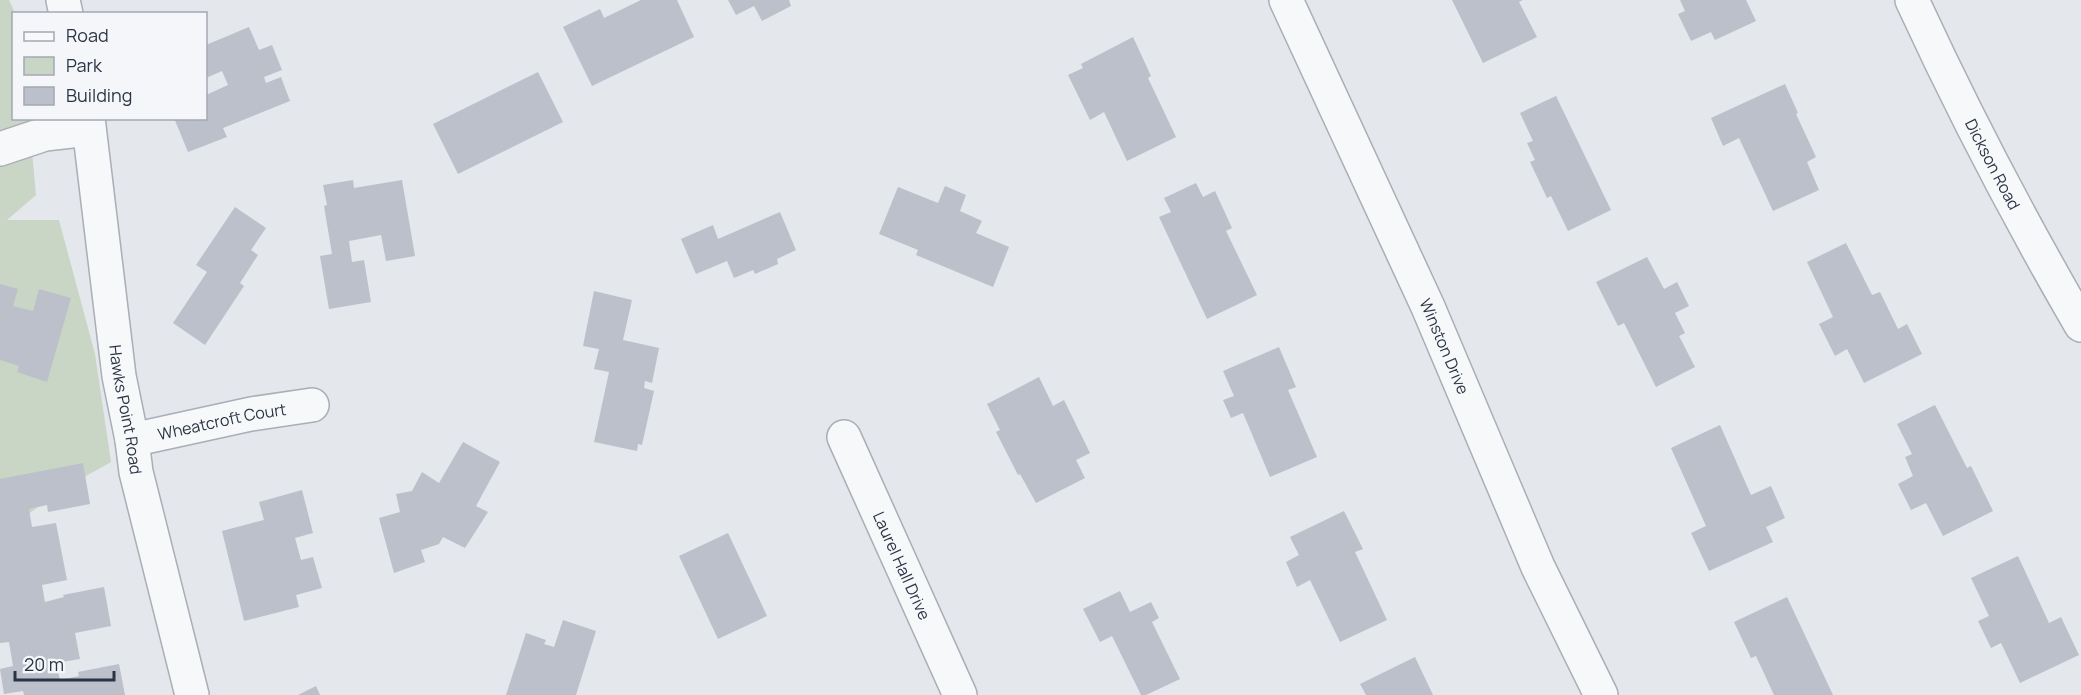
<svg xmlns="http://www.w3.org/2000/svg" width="2081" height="695" font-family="Manrope,sans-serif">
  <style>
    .green { fill: #c9d6c5 }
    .building { fill: #bbc0ca }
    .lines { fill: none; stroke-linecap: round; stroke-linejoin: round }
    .minor-casing { stroke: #a9aeb7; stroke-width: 36 }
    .minor { stroke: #f7f8fa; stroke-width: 33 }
    .labels { text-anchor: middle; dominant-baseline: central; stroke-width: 4.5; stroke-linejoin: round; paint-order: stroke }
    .street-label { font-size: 16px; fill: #2b3445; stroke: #f4f6f9 }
  </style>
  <rect width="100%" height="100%" fill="#e4e7ec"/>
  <path class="green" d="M0 0H9L15 13 14 14V118L29 119 36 195 7 220H59L95 354 111 462 61 490 0 535Z"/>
  <path class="building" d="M641 0H677L694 37 592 86 563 27 600 9 604 18Z
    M728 0H789L791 6 762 21 754 6 736 15Z
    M1452 0H1523L1519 2 1537 37 1483 63Z
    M1680 0H1746L1756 21 1715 40 1711 32 1691 41 1678 14 1685 11Z
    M249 27 259 50 272 45 282 70 264 77 266 83 281 77 290 101 223 128 227 137 188 152 174 118H206V95L228 85 222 71 206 78V45Z
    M1133 37 1151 76 1148 78 1176 137 1127 161 1104 112 1090 120 1068 75 1083 68 1081 64Z
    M538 72 563 122 458 174 433 124Z
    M1785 84 1798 113 1796 114 1816 157 1807 162 1819 190 1773 211 1739 138 1723 146 1711 118Z
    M1556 96 1611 210 1568 231 1551 196 1547 198 1530 162 1535 160 1527 143 1533 141 1520 113Z
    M353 180 354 188 402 180 415 256 386 261 381 235 349 241 352 262 364 260 371 302 329 309 320 256 332 254 324 206 327 205 323 185Z
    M1196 183 1203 197 1215 191 1232 228 1226 231 1257 295 1207 319 1159 217 1171 212 1164 198Z
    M945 186 966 195 960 211 982 221 976 233 1009 247 993 287 916 255 918 250 879 234 898 187 938 203Z
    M235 207 266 228 251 250 258 255 240 283 244 286 205 345 173 323 207 272 196 265Z
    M780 212 796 250 777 259 778 264 755 274 753 270 734 278 727 261 696 274 681 239 713 225 718 239Z
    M1846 243 1872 295 1880 292 1898 329 1907 324 1922 354 1864 383 1847 349 1835 356 1819 324 1833 317 1807 262Z
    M1647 257 1664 289 1677 282 1689 306 1675 313 1685 333 1679 336 1695 367 1656 387 1624 323 1618 326 1596 282Z
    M0 284 18 289 13 306 33 311 39 289 71 298 47 382 17 372 19 366 0 360Z
    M594 291 632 300 623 340 659 348 652 383 645 381 644 388 654 391 642 445 638 444 637 451 594 442 609 372 594 369 599 349 583 346Z
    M1279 347 1296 387 1288 390 1317 457 1270 477 1243 413 1231 418 1223 400 1234 396 1223 371Z
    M1039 377 1053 406 1064 400 1090 453 1076 460 1085 478 1036 503 1020 474 1018 475 996 432 1000 430 987 404Z
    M1935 405 1967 468 1971 466 1993 511 1943 536 1926 503 1911 510 1898 484 1913 476 1905 457 1912 454 1897 424Z
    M1720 425 1751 495 1771 486 1785 518 1766 527 1773 542 1709 571 1691 533 1706 526 1671 448Z
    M463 442 500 462 476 506 488 512 465 548 443 537 439 544 421 550 425 562 394 573 379 518 400 512 396 494 412 491 422 472 439 483Z
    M83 463 90 504 48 512 47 505 29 509 32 527 56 523 67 580 42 585 45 602 64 597 63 595 104 587 111 626 75 633 80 659 56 663 60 680 79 676 78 672 119 664 125 695H24L23 691 4 694 0 669 13 666 9 642 0 643V479Z
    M302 490 313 533 295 538 301 560 313 557 322 588 296 595 299 607 244 621 222 531 264 520 259 502Z
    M1344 511 1363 549 1355 552 1387 620 1340 642 1310 580 1297 587 1286 562 1299 555 1290 537Z
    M728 533 767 616 718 639 679 556Z
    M2018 556 2049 623 2061 617 2079 655 2020 683 2001 643 1991 648 1978 621 1989 616 1971 578Z
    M1120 591 1130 612 1151 602 1159 618 1152 622 1180 679 1146 695H1141L1112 636 1100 642 1083 609Z
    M1787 597 1833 695H1774L1756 656 1751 658 1734 622Z
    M563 620 596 631 576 695H506L526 633 546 640 544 644 554 647Z
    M1415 657 1433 695H1366L1360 684Z
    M316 686 320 695H298Z"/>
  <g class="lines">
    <g class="minor-casing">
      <g id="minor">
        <path d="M63 0 66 14"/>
        <path id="s1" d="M1286 0 1428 307 1538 567 1601 695"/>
        <path id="s2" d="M1912 0C1963 111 2020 220 2081 325"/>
        <path id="s3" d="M88 118 119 376 132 440 136 472 192 695"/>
        <path d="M0 149 45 134 89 129"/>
        <path id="s4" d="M844 437 960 695"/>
        <path id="s5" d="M132 440 251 414 312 405"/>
      </g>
    </g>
    <use href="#minor" class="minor"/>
  </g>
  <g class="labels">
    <g class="street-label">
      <text stroke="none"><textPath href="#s2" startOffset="183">Dickson Road</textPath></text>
      <text stroke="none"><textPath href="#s1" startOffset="381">Winston Drive</textPath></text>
      <text stroke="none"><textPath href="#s3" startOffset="294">Hawks Point Road</textPath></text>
      <text stroke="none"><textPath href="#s5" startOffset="92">Wheatcroft Court</textPath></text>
      <text stroke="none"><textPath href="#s4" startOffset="141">Laurel Hall Drive</textPath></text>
    </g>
  </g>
  <rect x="12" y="12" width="195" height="108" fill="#f4f6f9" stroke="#a4a8b1" stroke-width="1.5"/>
  <rect x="24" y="32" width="30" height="9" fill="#f7f8fa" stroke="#a4a8b1" stroke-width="1.5"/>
  <text x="66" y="42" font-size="18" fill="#2b3445">Road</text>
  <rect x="24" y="57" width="30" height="18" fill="#c9d6c5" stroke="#a4a8b1" stroke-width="1.5"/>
  <text x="66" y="72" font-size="18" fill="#2b3445">Park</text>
  <rect x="24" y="87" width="30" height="18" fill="#bbc0ca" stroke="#a4a8b1" stroke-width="1.5"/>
  <text x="66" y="102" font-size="18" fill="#2b3445">Building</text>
  <path d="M15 671v9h99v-9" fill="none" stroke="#2b3445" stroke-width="3"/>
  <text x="24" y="671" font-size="18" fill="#2b3445" stroke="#f4f6f9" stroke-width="4.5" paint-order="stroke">20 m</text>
</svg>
